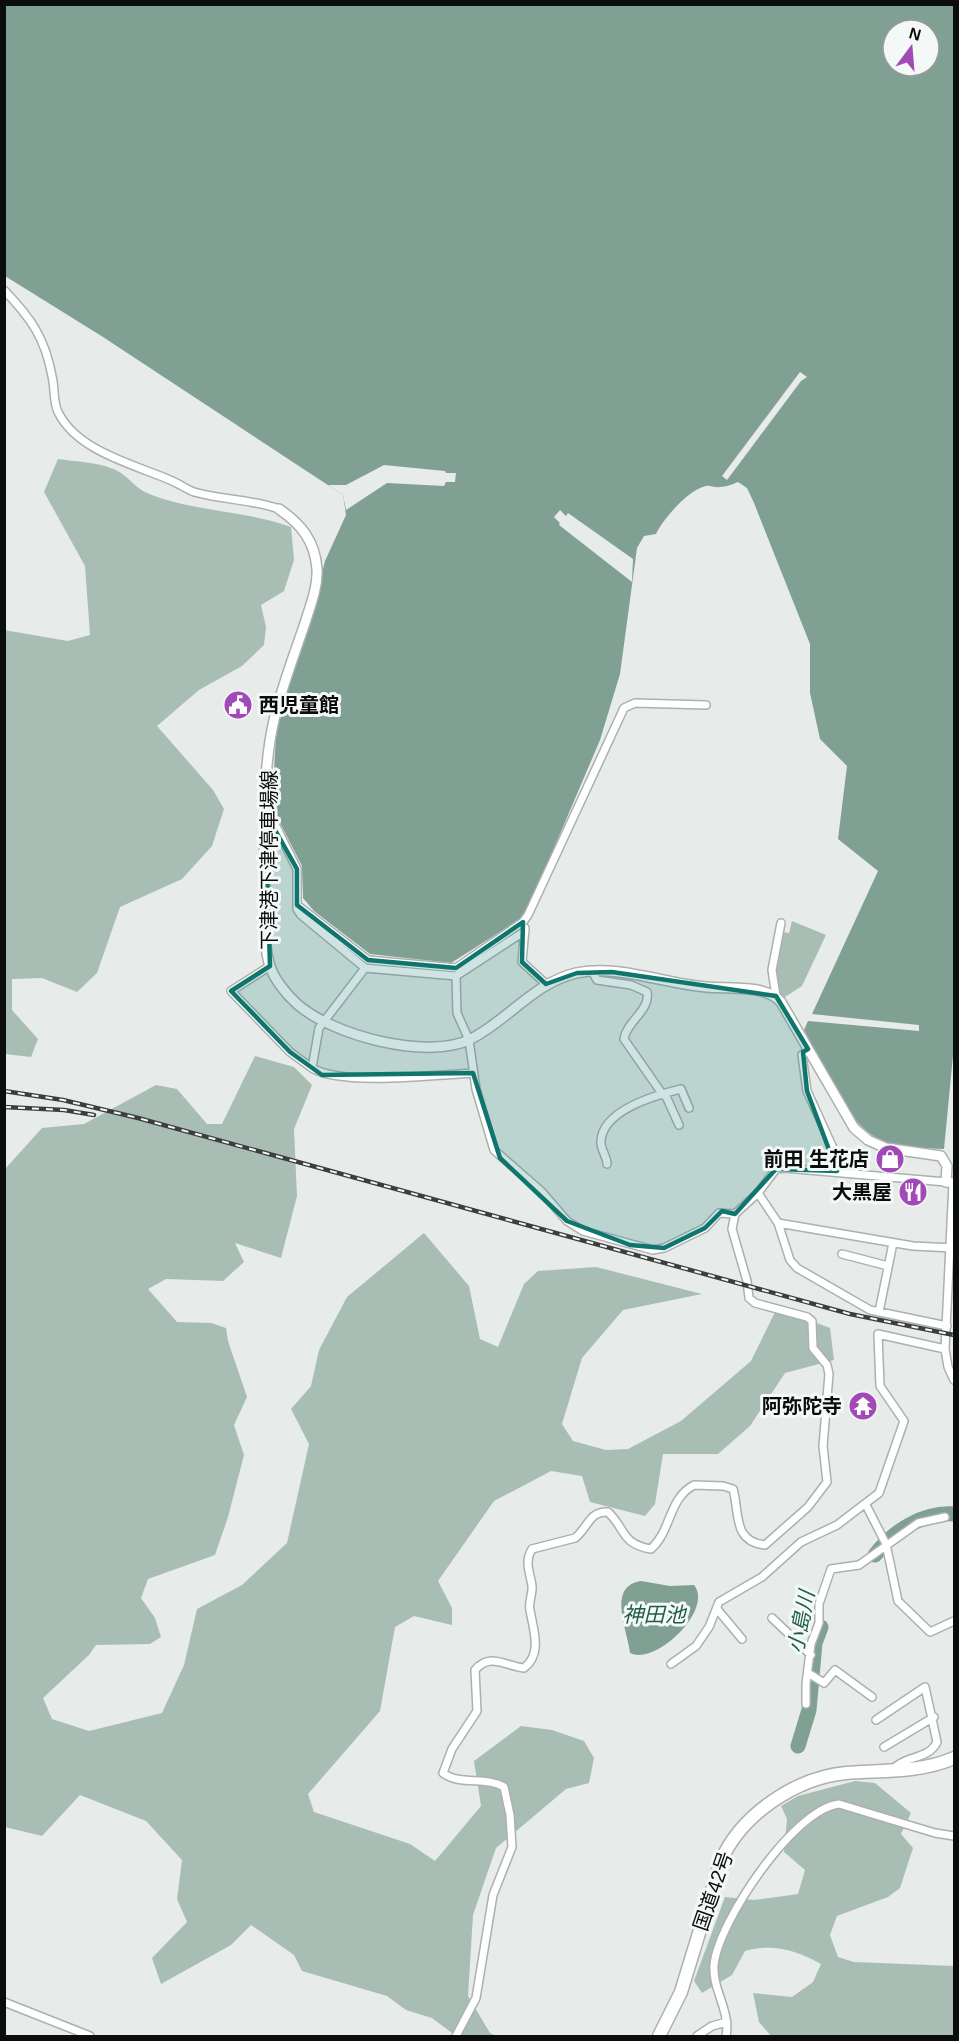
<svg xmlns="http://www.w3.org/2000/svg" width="959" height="2041" font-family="Helvetica,'Noto Sans JP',sans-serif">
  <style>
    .green { fill: #a8beb5 }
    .water { fill: #7fa093; fill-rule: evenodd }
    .pier { fill: #e7ebe9 }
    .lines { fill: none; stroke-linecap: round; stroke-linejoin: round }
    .river { stroke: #7fa093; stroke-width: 15 }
    .street-casing { stroke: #acb0af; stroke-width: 10 }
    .secondary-casing { stroke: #acb0af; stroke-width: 12 }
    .highway-casing { stroke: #acb0af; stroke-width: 15 }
    .street { stroke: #fff; stroke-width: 7 }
    .secondary { stroke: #fff; stroke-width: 9 }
    .highway { stroke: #fff; stroke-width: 12 }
    .rail-casing { stroke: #3c3e3e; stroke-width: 4.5 }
    .rail { stroke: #f4f8f6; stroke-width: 2; stroke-dasharray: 7; stroke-linecap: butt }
    .marked { fill: #0f766e; fill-opacity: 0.2; stroke: #0f766e; stroke-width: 4.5; stroke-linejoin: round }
    .labels { text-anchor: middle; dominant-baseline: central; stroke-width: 6; stroke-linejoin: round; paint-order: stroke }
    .poi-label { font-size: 20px; font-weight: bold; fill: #0b0c0c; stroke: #f4f8f6; text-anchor: end }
    .street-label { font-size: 20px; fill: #0b0c0c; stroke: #f4f8f6 }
    .water-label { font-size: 21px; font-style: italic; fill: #1d5c49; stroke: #f4f8f6 }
  </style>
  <rect width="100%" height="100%" fill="#e7ebe9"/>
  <path class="green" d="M58 459C77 462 104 462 121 473 130 479 137 489 147 493 193 512 244 510 291 527L294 560 284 591 261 605 266 627 264 645 242 666 199 690 157 726 213 790 224 809 212 846 182 879 120 907 97 973 77 992 42 978 12 979V1010L38 1039 31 1057 5 1054 4 630 68 641 90 635 85 566 44 492Z
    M792 921 826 935 802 986 782 999 774 969 781 932 789 933Z
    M255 1056 294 1067 312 1085 294 1129 297 1196 281 1258 235 1243 244 1262 223 1281 166 1279 148 1289 177 1322 211 1323 226 1328 228 1341 247 1397 234 1425 244 1455 228 1517 215 1555 148 1579 141 1598 155 1618 161 1637 150 1644 96 1645 89 1655 43 1698 52 1719 89 1731 162 1713 184 1665 197 1609 242 1585 287 1543 309 1444 291 1409 311 1386 319 1350 347 1297 424 1233 469 1286 480 1339 498 1347 524 1284 538 1271 596 1267 702 1294 623 1310 582 1358 562 1424 573 1441 606 1450 628 1449 681 1421 751 1361 777 1308 830 1328 834 1360 785 1373 750 1426 718 1454H663L655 1504 645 1516 590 1502 582 1476 551 1471 494 1501 438 1581 452 1608V1625L414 1616 395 1627 380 1711 308 1794 314 1812 410 1844 435 1861 481 1806 474 1761 521 1726 552 1730 584 1741 594 1758 589 1783 566 1789 496 1848 473 1915 468 1996 490 2033 496 2036H456L432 2018 406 2010 387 1996 302 1971 294 1955 251 1925 231 1945 161 1984 152 1958 187 1922 177 1899 182 1860 146 1821 80 1795 42 1836 5 1827V1169L42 1128 84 1124 156 1085 177 1089 207 1124H222Z
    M855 1781 875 1783 911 1813 901 1834 913 1848 900 1888 888 1897 837 1916 830 1935 838 1957 854 1962 954 1966V2036H771L759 2022 753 1993 792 1997 813 1982 821 1964C796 1950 773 1943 745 1951L732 1975 702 1993 694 1981 725 1897 754 1900 798 1894 805 1870 784 1852 787 1819 781 1806 798 1796Z"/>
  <path class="water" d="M4 5H954V1045L944 1149C926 1148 906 1148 888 1143 846 1129 825 1067 804 1030L808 1021 919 1031V1025L812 1014 878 871 838 839 847 766 820 739 810 693V644L754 503 747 488 738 482C733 484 726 487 720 487 715 488 710 485 706 486 688 490 663 519 656 534L644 536 637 548 620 674 600 740 525 916 451 963 370 954 314 911 303 898 302 866 272 807 276 735 282 707 307 633 325 561 346 515 343 495 103 337 5 276ZM893 30H929V66H893Z
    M641 1581 670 1586 694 1585C714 1609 656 1666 630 1653 628 1632 606 1586 641 1581Z"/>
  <path class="pier" d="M800 372 807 377 801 381 727 480 722 476Z
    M384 465 445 471 446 473H456L455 482H446L444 486 387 483 346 510 343 495 328 485H346Z
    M560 510 566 516 568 513 633 559 632 582 559 525 560 523 554 517Z"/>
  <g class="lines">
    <path class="river" d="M875 1555C893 1531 923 1512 954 1514
      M798 1746 809 1710 815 1643 821 1627"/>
    <g class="street-casing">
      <path id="street" d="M4 290C31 318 45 338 52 376 55 388 53 402 58 412 77 451 133 464 170 480 178 483 186 489 194 492 222 500 251 499 279 509
        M265 812 270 814 297 869V909L301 915 365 968 456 976
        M297 905 368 960 456 968 523 922 528 915 624 708 635 703 706 705
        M525 928 522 962 546 984
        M525 931 456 976 457 1013 469 1040 476 1089 494 1150 542 1192 567 1221 583 1231 653 1250 664 1248 705 1228 719 1213 735 1214 758 1193 776 1169 785 1168 946 1182
        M270 966 231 991 290 1052 312 1068 319 1028 365 968
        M592 971 597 980 631 985 647 992C651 1010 626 1022 624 1039L663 1095
        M776 996 772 970 781 923
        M808 1049 802 1055 807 1091 833 1148 837 1171
        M312 1068C340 1086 437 1075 473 1073
        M665 1094 679 1125
        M607 1164C607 1156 600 1149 601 1141 603 1110 656 1095 681 1089L689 1108
        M953 1183 945 1349 948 1367 954 1380
        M758 1193 778 1223 790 1260 797 1268 870 1310 947 1326
        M778 1223 913 1246 953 1248
        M842 1254 888 1266
        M879 1312 893 1243
        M866 1505 886 1544 898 1601 930 1632 954 1621
        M717 1609 742 1639
        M772 1618 811 1655
        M671 1664 696 1646 709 1627 719 1602 762 1577 801 1542 837 1525 879 1493 904 1421 880 1386 878 1334 945 1349
        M808 1673 824 1683 835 1670 872 1697
        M806 1704V1684L811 1644 819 1623V1604L831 1569 859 1565 918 1523 945 1517
        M876 1720 925 1687 937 1742C929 1760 904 1755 893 1770
        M884 1747 934 1717
        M4 2002 90 2036
        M456 2036 476 1998 493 1895 512 1847 510 1815 504 1787C486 1776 460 1786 443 1773L452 1749 477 1711 475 1670C490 1652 505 1666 524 1668 543 1654 533 1629 530 1610 528 1602 533 1594 532 1586 530 1572 524 1562 532 1549L575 1538C588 1528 589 1511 608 1512 626 1529 621 1544 651 1549 672 1530 668 1499 694 1485L723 1486 733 1489C740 1513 732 1541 765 1545L808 1507 827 1482 823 1446 829 1374 827 1365 813 1348 812 1321 807 1317 755 1303 749 1298 747 1281 732 1229 735 1214
        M697 2036 712 2026 727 2022
        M726 2036C731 2012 712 1989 714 1965 718 1922 794 1809 839 1804L935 1833 954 1836"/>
    </g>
    <g class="secondary-casing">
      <path id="secondary" d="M279 509C301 524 315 541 317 569 318 586 311 604 306 620 295 653 282 686 274 720 261 777 265 840 265 898 266 920 263 945 270 966 274 979 286 994 297 1004 332 1035 427 1061 471 1039 508 1020 534 983 576 973 619 964 664 984 706 987 728 989 765 984 781 1002L854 1128 868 1140 886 1148 941 1156 947 1166 946 1182 954 1183"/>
    </g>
    <g class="highway-casing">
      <path id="highway" d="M659 2036 681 1992 721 1861C741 1815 795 1778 846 1773 883 1770 920 1773 954 1758"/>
    </g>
    <use href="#street" class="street"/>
    <use href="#secondary" class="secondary"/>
    <use href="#highway" class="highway"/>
    <g class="rail-casing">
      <path id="rail" d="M4 1091 63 1100 138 1118 850 1314 954 1335
        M4 1107 64 1110 94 1115"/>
    </g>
    <use href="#rail" class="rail"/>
  </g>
  <path class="marked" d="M265 812 297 869V905L368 960 456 968 523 922 522 962 546 984 577 973 612 972 776 996 808 1049 803 1052 807 1091 837 1171 776 1169 735 1214 722 1211 705 1228 664 1248 630 1245 567 1221 500 1158 473 1073 322 1075 290 1052 231 991 270 966Z"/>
  <defs>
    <g id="civic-disc" transform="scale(1.5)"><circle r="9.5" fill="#a149b6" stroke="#f4f8f6"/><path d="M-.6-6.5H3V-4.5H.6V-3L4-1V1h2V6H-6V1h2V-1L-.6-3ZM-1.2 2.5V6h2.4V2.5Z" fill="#fff"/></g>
    <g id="shop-disc" transform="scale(1.5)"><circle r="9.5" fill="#a149b6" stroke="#f4f8f6"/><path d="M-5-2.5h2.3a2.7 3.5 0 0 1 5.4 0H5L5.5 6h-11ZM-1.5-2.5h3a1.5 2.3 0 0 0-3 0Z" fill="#fff"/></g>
    <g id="restaurant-disc" transform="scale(1.5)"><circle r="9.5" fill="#a149b6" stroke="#f4f8f6"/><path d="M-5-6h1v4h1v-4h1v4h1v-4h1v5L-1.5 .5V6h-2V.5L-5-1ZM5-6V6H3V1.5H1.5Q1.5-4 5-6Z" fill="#fff"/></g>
    <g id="temple-disc" transform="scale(1.5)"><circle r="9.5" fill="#a149b6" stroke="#f4f8f6"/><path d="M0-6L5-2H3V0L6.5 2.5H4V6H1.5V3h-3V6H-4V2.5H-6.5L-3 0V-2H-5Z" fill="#fff"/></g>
  </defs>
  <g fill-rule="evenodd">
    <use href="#civic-disc" x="238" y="705"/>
    <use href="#shop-disc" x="890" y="1159"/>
    <use href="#restaurant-disc" x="913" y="1192"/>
    <use href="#temple-disc" x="863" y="1406"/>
  </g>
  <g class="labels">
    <g class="poi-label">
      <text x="259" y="705" text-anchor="start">西児童館</text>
      <text x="869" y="1159">前田 生花店</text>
      <text x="892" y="1192">大黒屋</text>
      <text x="842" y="1406">阿弥陀寺</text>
    </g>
    <g class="street-label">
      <text transform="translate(269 860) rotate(-90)">下津港下津停車場線</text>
      <text transform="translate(713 1891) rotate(-71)">国道42号</text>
    </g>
    <g class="water-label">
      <text x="654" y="1614">神田池</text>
      <text transform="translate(801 1622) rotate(-79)">小島川</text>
    </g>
  </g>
  <rect width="959" height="2041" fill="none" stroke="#0b0c0c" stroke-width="12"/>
  <g transform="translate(911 48) rotate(16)"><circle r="28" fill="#f4f8f6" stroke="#979a98" stroke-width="1.5"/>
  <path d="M0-4.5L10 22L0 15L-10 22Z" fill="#a149b6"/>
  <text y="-9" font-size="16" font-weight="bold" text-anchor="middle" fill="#0b0c0c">N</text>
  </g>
</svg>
